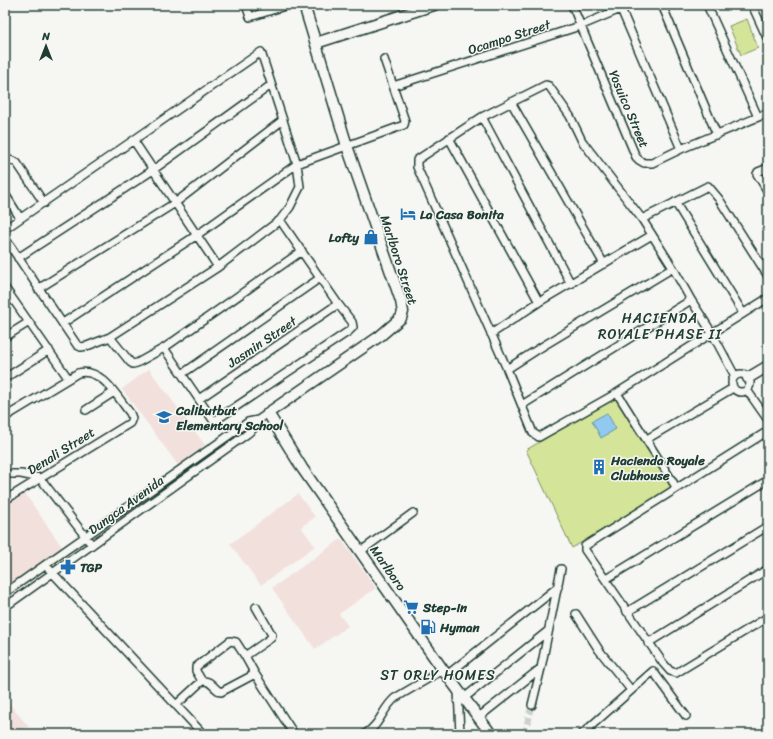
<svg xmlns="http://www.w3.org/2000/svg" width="773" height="739" font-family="Sriracha,sans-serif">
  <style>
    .built { fill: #f2e0dc }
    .green { fill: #d4e599; stroke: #7a9166 }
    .water { fill: #91c9f0; stroke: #6391a5 }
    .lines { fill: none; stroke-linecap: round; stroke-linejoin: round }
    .street-tunnel { stroke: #cbd1cc; stroke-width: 7; stroke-dasharray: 7 3.5; stroke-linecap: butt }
    .street-casing { stroke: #1f3d34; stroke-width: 10 }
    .secondary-casing { stroke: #1f3d34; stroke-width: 13 }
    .street { stroke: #f6f6f2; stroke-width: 7 }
    .secondary { stroke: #f6f6f2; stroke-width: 10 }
    .labels { text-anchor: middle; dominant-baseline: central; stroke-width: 3; stroke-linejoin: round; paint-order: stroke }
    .street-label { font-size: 13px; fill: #1f3d34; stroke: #f6f6f2 }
    .poi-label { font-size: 13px; font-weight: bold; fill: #1f3d34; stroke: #f6f6f2; text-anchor: start }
    .neighbourhood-label { font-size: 14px; letter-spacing: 1px; fill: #1f3d34; stroke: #f6f6f2 }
  </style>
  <rect width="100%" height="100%" fill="#f6f6f2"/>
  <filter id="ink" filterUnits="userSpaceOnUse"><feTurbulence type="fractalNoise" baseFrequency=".025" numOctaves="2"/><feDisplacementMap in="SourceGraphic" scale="8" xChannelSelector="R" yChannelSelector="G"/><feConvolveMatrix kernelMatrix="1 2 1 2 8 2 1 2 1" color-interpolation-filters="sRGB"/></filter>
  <g filter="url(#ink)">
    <path class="built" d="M149 369 205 445 178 465 122 389Z
      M24 492 62 547 5 589V504Z
      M298 494 315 517 301 527 315 546 261 585 230 544Z
      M341 539 376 588 339 614 348 626 315 649 272 588Z
      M5 699 29 727 12 734H5Z"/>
    <path class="green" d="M747 19 758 48 741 55 729 26Z
      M620 394 676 486 572 548 526 450Z"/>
    <path class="water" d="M607 413 616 429 601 438 592 421Z"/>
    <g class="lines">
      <path class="street-tunnel" d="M525 734 532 705"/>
      <g class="street-casing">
        <path id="street" d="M246 5 250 17 288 5
          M572 5 636 157 639 160 644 163H652L681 149 768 113
          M662 5 717 135
          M707 5 758 117
          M752 5 768 40
          M621 9 681 149
          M393 86 580 26 630 5
          M511 102 604 264
          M482 117 571 284
          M449 138 539 302
          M134 141 218 267
          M5 162 10 160 17 163 44 203
          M768 168 758 172 757 174 768 192
          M5 194 20 218
          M675 202 743 313
          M642 219 673 268 691 300 712 333 735 376
          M5 229 261 52 297 164 300 187 290 207 280 220 218 267 110 337 87 346 81 347 77 345 5 238
          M18 258 153 170 271 85
          M768 276 719 199 708 186 642 219 582 141 570 116 549 86 546 85 482 117 417 160V167L507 369 533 433 539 437 617 393 768 298
          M5 288 68 378
          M38 289 175 203 283 120
          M63 323 197 235 297 164 404 125 405 121 384 59
          M491 334 539 302 652 235
          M5 337 29 322
          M110 337 130 362 133 364 137 363 164 348 302 251
          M164 348 213 420H216L349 331 353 327 352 322 338 304 280 220
          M507 369 543 346 673 268
          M182 374 320 278
          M732 383a9 9 0 1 1 18 0a9 9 0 1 1-18 0Z
          M5 378 49 350
          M747 390 768 420
          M617 393 676 487
          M199 399 338 304
          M522 405 691 300
          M86 410 114 392
          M5 417 78 373C102 367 118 398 130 413L132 418 130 423 5 500
          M768 431 585 546V550L663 663 670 671 676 673 768 617
          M647 439 733 388
          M5 474H21L40 478 92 545
          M361 551 413 513
          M49 569 203 734
          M606 579 768 480
          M5 593 248 422 258 420 268 413
          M5 607 247 434 253 429 258 420
          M627 612 768 526
          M576 614 599 650 631 690
          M648 643 768 569
          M255 674 294 734
          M447 675 558 587
          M202 681 196 671V667L230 641 236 642 245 656
          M458 690 460 734
          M464 698 548 631
          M176 705 202 681C212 680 213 689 221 692L255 674 245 656 271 638 272 635 256 607
          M532 705 541 668 561 569
          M479 717 541 668
          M365 734C381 724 382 709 395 698L443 670
          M582 734 653 671 686 716"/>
      </g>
      <g class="secondary-casing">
        <path id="secondary" d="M304 5 347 146 401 301 403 312 401 318 380 336 268 413 302 468 443 670 491 734
          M316 43 434 5
          M748 378 768 366"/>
      </g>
      <use href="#street" class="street"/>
      <use href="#secondary" class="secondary"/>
    </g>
  </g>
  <defs>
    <g id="hotel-bare" transform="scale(1.2)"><path d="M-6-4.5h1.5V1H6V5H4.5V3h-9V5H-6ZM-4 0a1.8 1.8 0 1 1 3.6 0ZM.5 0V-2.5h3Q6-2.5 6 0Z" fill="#1f6fb2" stroke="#f6f6f2" stroke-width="2.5" paint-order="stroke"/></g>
    <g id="shop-bare" transform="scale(1.2)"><path d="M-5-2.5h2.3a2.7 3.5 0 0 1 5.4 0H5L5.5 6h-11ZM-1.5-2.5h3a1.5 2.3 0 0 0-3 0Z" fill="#1f6fb2" stroke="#f6f6f2" stroke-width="2.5" paint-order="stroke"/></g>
    <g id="school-bare" transform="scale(1.2)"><path d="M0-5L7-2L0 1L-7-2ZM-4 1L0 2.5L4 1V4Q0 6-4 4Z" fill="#1f6fb2" stroke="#f6f6f2" stroke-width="2.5" paint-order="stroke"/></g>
    <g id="building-bare" transform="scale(1.2)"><path d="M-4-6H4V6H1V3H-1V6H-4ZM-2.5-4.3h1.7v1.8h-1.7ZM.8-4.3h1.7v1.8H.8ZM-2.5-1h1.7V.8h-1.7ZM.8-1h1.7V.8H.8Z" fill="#1f6fb2" stroke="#f6f6f2" stroke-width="2.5" paint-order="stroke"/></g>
    <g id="pharmacy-bare" transform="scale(1.2)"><path d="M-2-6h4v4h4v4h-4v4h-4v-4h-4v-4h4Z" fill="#1f6fb2" stroke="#f6f6f2" stroke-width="2.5" paint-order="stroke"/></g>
    <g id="supermarket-bare" transform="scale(1.2)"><path d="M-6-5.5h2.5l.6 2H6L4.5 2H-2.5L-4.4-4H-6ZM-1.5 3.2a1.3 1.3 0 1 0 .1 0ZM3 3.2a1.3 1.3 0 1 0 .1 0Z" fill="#1f6fb2" stroke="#f6f6f2" stroke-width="2.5" paint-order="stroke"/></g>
    <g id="fuel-bare" transform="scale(1.2)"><path d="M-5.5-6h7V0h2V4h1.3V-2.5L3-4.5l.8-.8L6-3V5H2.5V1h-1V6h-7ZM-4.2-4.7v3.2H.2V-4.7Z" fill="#1f6fb2" stroke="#f6f6f2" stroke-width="2.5" paint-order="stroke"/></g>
  </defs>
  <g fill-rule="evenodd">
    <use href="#hotel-bare" x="408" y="214"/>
    <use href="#shop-bare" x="371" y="237"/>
    <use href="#school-bare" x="164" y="417"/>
    <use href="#building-bare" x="599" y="467"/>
    <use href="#pharmacy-bare" x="68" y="567"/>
    <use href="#supermarket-bare" x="411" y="607"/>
    <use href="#fuel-bare" x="428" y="627"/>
  </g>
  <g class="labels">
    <g class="street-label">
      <text transform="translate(509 37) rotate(-18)">Ocampo Street</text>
      <text transform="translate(629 109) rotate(67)">Yosuico Street</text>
      <text transform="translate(399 260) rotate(72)">Marlboro Street</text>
      <text transform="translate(262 342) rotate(-34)">Jasmin Street</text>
      <text transform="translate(61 451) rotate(-32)">Denali Street</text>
      <text transform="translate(126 505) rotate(-36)">Dungca Avenida</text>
      <text transform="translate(388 568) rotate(55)">Marlboro</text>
    </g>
    <g class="poi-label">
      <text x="420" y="214">La Casa Bonita</text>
      <text x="359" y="237" text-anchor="end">Lofty</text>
      <text x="176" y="410">Calibutbut<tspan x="176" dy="15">Elementary School</tspan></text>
      <text x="611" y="460">Hacienda Royale<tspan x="611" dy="15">Clubhouse</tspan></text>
      <text x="80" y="567">TGP</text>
      <text x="423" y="607">Step-in</text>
      <text x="440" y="627">Hyman</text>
    </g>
    <g class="neighbourhood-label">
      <text x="660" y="318">HACIENDA<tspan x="660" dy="16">ROYALE PHASE II</tspan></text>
      <text x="438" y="675">ST ORLY HOMES</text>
    </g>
  </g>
  <rect width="773" height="739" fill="none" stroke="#f6f6f2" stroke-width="20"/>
  <rect x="10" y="10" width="753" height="719" fill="none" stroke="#1f3d34" stroke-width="1.5" filter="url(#ink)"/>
  <g transform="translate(46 46)" stroke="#f6f6f2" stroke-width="3" paint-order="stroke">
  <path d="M0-3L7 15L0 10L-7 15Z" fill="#1f3d34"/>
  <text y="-6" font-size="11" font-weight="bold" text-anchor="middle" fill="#1f3d34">N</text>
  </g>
</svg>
